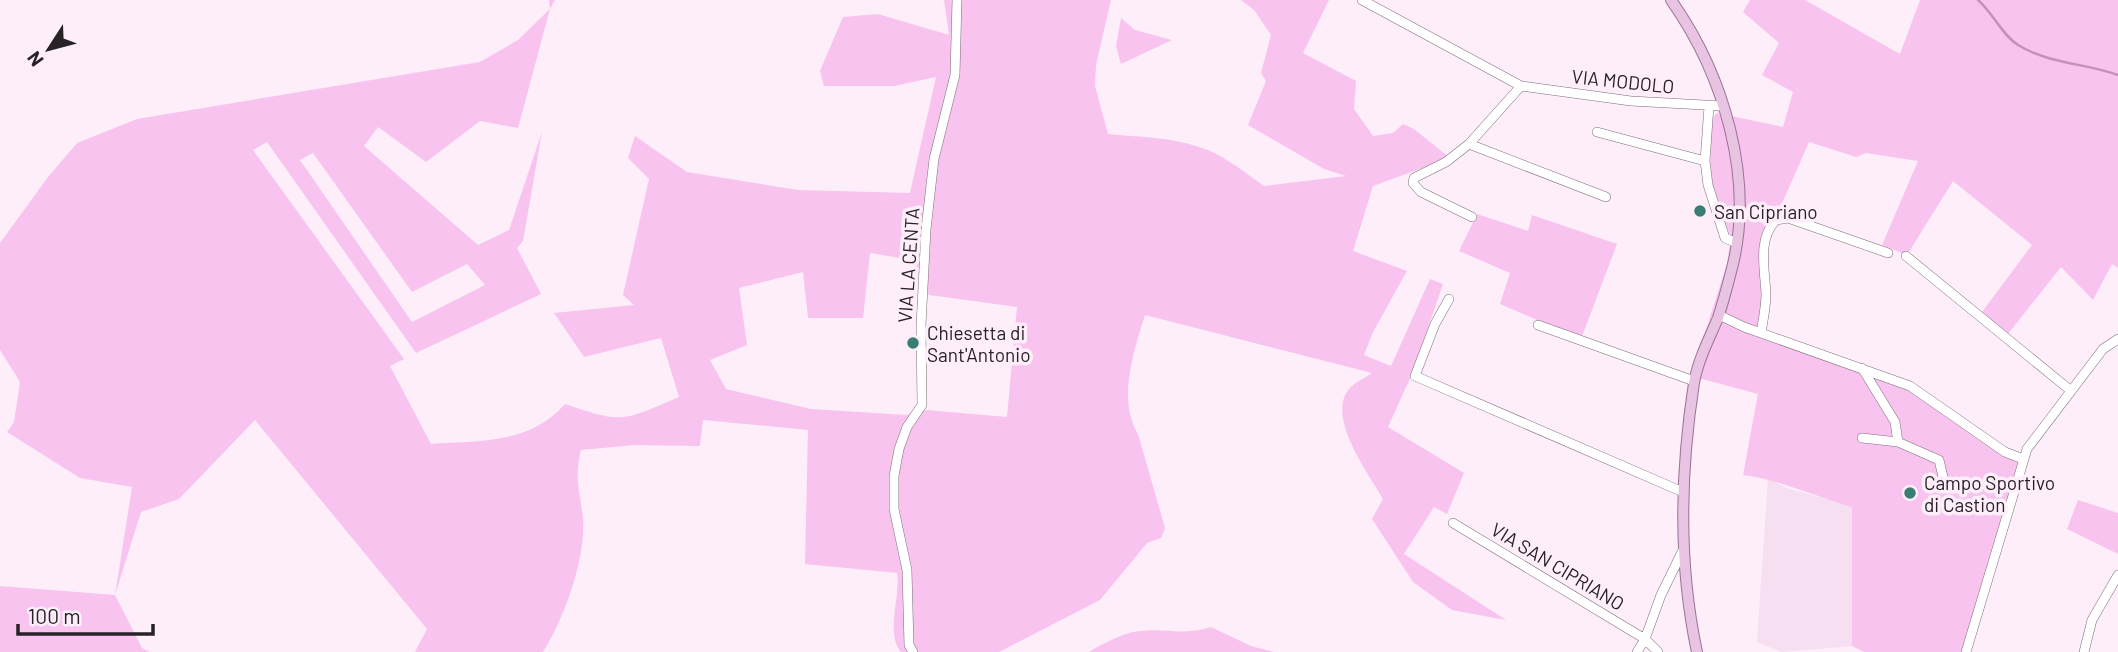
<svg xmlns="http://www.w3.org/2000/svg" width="2118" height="652" font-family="Barlow,sans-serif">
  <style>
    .built { fill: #f5dff0 }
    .green { fill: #f9c3ef; fill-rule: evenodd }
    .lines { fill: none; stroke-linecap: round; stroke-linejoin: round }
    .stream { stroke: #c590bb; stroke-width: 2.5 }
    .minor-casing { stroke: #7c6f79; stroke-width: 10 }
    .major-casing { stroke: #9b7293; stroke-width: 12 }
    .minor { stroke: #fff; stroke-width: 9 }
    .major { stroke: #e8c4e2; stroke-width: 10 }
    .poi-dot { fill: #397e74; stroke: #fdeefa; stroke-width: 2.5 }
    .labels { text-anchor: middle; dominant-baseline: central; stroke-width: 7; stroke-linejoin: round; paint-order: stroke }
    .street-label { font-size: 19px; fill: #272226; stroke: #fdeefa }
    .poi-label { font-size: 19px; fill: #272226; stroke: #fdeefa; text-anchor: start }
  </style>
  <rect width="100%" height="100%" fill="#fdeefa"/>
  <path class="built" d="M1768 478 1786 488 1852 506V646L1782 652 1757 642Z"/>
  <path class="green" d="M549 0H555L550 9 518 128 480 121 426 162 378 127 364 146 478 245 509 230 542 132 523 241 517 248 541 294 416 353 267 142 253 150 404 359 390 366 431 444C480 441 530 444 565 404 623 424 623 421 679 397L661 338 584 357 554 313 634 305 623 295 649 179 628 158 635 136 687 172 798 190 910 193 936 77 894 86H824L820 71 843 17 878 14 949 35 944 0H1111L1096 65 1095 86 1108 134C1138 137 1171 137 1199 147 1223 154 1244 172 1264 186L1346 176 1324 169 1248 125 1266 81 1261 73 1271 35 1254 10 1241 0H1329L1303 53 1356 81 1354 109 1373 136 1393 133 1403 124 1414 129 1450 158 1373 186 1353 251 1407 271 1373 332 1364 355 1391 366 1430 279 1443 284 1412 374 1388 427 1464 473 1447 514 1434 507 1404 554 1506 620 1452 610 1413 582 1372 519 1383 499C1368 473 1326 417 1349 389 1355 382 1365 378 1372 373L1145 315C1134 350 1117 400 1138 434L1165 528 1161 538 1147 543 1100 600 999 652H901C885 633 901 596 897 573L805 564 808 430 703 420 700 446 635 445 581 450C574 477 580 492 583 519 586 558 564 619 543 652H415L427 629 255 420 179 499 141 512 115 595 142 648 150 652H0V586L115 595 132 487 80 478 7 432 14 422 20 382 0 350V243L48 177 77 143 137 119 480 62 518 40 550 9ZM313 153 412 292 467 264 485 285 412 322 300 160ZM870 253 912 260 929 295 1017 307 1007 417 926 410 906 415 811 409 726 389 710 360 747 345 739 288 803 272 808 318H863Z
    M1750 0H1805L1900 54 1920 0H2118V268L2112 264 2093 300 2061 267 2004 339 1979 316 2032 245 1953 181 1907 255 1882 245 1918 161 1866 153 1856 157 1809 142 1765 242 1761 332 1910 385 2019 464 1967 652H1864L1852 646V507C1817 497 1777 479 1743 475L1758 394 1691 376 1727 264 1731 238 1710 180 1711 120 1717 113 1783 127 1793 92 1762 75 1779 43 1743 12Z
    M1121 18 1135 30 1172 40 1121 64 1116 46Z
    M1477 214 1528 231 1532 215 1617 244 1581 339 1500 304 1510 273 1459 251Z
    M2078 500 2118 513V554L2067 529Z
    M1211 627 1251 646 1274 652H1089C1104 643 1122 633 1140 631 1168 628 1181 636 1211 627Z"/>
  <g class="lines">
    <path class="stream" d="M1978 0C1993 13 2002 35 2018 45 2049 64 2085 63 2118 75"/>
    <g class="minor-casing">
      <path id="minor" d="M1362 0 1521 86 1631 101 1722 106
        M1709 106 1705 161 1708 185 1725 238 1737 243
        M1597 132 1705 161
        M1469 144 1606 197
        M1472 217 1421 192 1413 183 1414 178 1446 162 1469 144 1521 86
        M1906 256 2070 390
        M1449 299 1435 324 1415 376 1683 492
        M1719 315 1744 327 1910 386 2005 452 2023 459
        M1538 325 1694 381
        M1761 333C1763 320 1766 307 1766 294 1765 270 1757 239 1776 220L1788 218 1888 253
        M1862 368 1895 422 1898 442 1862 438
        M1898 442 1939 460 1943 477
        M1453 523 1645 639 1658 652
        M913 652 909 645 907 570 894 509V476L899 449 907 427 922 405 921 326 926 229 934 159 955 75 957 0
        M1637 652 1645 639 1661 595 1682 552
        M1966 652 2027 449 2103 349 2118 339
        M2084 652 2092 620 2118 575"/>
    </g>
    <g class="major-casing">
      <path id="major" d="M1671 0C1724 75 1756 181 1731 272 1727 287 1723 303 1718 318 1709 339 1698 360 1694 383 1680 473 1678 563 1697 652"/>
    </g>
    <use href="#minor" class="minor"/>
    <use href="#major" class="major"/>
  </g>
  <g class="poi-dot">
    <circle cx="1700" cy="211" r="7"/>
    <circle cx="913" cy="343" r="7"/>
    <circle cx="1910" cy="493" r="7"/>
  </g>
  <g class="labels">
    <g class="street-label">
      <text transform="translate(1623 81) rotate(6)">VIA MODOLO</text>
      <text transform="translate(908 265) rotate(-86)">VIA LA CENTA</text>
      <text transform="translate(1558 566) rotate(31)">VIA SAN CIPRIANO</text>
    </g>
    <g class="poi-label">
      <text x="1714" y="211">San Cipriano</text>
      <text x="927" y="332">Chiesetta di<tspan x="927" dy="22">Sant'Antonio</tspan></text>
      <text x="1924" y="482">Campo Sportivo<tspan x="1924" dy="22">di Castion</tspan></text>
    </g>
  </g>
  <g transform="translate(49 49) rotate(234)" stroke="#fdeefa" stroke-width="5" paint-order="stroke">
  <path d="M0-5L12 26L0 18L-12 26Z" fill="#272226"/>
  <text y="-10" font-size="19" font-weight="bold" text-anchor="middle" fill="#272226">N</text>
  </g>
  <path d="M18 624v10h135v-10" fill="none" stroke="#272226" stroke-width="3.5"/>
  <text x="28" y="624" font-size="21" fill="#272226" stroke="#fdeefa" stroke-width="5" paint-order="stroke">100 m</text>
</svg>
